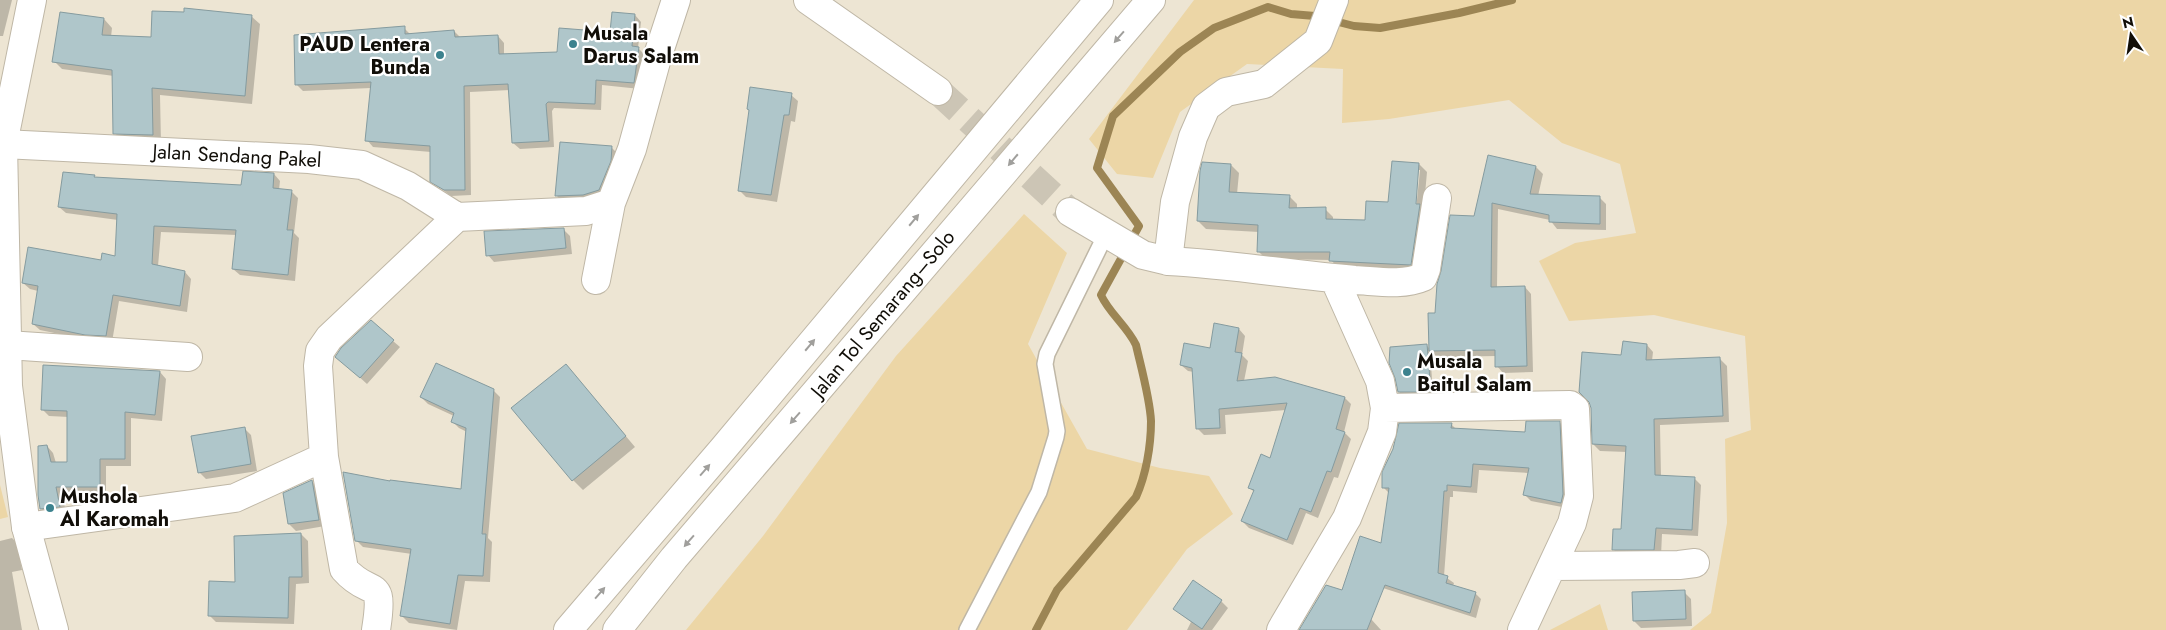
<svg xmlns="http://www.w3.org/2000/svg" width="2166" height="630" font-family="Jost,sans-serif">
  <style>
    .green { fill: #ecd6a6 }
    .shadow { fill: #0003; fill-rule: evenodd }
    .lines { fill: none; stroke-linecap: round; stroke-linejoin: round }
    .stream { stroke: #9c8554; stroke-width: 8 }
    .building { fill: #afc6ca; stroke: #859b9f }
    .street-tunnel { stroke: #ccc5b5; stroke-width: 28; stroke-dasharray: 28 14; stroke-linecap: butt }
    .lane-casing { stroke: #bfb7a6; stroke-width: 18 }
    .street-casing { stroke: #bfb7a6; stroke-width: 30 }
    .secondary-casing { stroke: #bfb7a6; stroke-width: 30 }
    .highway-casing { stroke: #bfb7a6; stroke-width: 30 }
    .lane { stroke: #fff; stroke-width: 15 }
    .street { stroke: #fff; stroke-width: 28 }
    .secondary { stroke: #fff; stroke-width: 28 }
    .highway { stroke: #fff; stroke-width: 28 }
    .oneway { fill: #a09f9c }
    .poi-dot { fill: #3c828e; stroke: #fff; stroke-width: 2 }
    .labels { text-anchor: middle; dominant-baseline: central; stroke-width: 4.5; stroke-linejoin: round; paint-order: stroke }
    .poi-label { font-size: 20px; font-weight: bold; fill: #110e08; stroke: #fff; text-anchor: start }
    .street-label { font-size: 20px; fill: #110e08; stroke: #fff }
  </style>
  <rect width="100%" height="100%" fill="#ede5d3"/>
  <path class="green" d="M1194 0H2166V630H1690L1711 613 1727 523 1725 439 1751 430 1745 336 1654 315 1569 321 1539 261 1575 243 1636 233 1620 164 1562 143 1509 100 1389 119 1342 123 1343 69 1247 64 1180 112 1153 178 1117 174 1089 139Z
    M1024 214 1067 253 1028 344 1087 449 1160 468 1209 476 1233 514 1187 549 1127 630H686L763 536 896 356Z
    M0 485 8 517 0 519Z
    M1600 604 1608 630H1550Z"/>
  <path class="shadow" d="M0 0H12L3 36H0Z
    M61 13 104 19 112 28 111 37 153 38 251 16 260 24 252 104 160 95 161 143 123 142 115 133 114 76 62 69 54 61Z
    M613 13 635 15 641 22 638 48 645 55 640 89 602 85 601 110 554 108 552 111 554 147 520 149 513 143 510 90 470 92 471 195 451 196 431 181V152L373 147 367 140 371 88 303 91 296 84 404 28 411 35 454 31 460 37 498 36 504 43V56L558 53 611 33Z
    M791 95 798 101 795 122 791 121 777 202 746 197 739 190 750 111 748 109Z
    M611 147 618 154 606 197 563 203 557 196Z
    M1489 157 1536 167 1543 174 1538 196 1600 198 1606 204V230L1557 229 1550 220 1498 209 1497 288 1525 287 1531 294 1533 372 1503 373 1497 366V356L1437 357 1430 350 1433 394 1402 395 1399 392 1426 345 1430 349 1436 314 1476 217Z
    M1419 164 1427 172 1418 272 1339 269 1331 260 1266 259 1258 251 1259 232 1206 229 1198 221 1231 165 1239 173 1237 194 1289 196 1297 204V209H1325L1333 217V220L1366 222 1389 203ZM1417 170H1420L1416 210H1414Z
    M274 174 280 181 279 190 292 192 298 198 294 233 299 238 295 281 240 275 233 269 237 235 161 232 158 266 185 272 191 279 187 312 119 301 112 342 93 341 40 330 33 324 38 291 30 289 23 283 116 257 118 220 66 213 59 207 94 177 96 179 242 187Z
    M563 229 570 236 572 254 494 262 488 255Z
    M1215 325 1239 329 1245 336 1242 355 1248 361 1244 381 1345 398 1351 404 1344 432 1351 439 1338 478 1334 477 1318 518 1306 513 1293 545 1249 528 1242 521 1254 492 1250 488 1271 459 1286 410 1225 415 1226 434 1204 435 1198 429 1194 372 1188 371 1181 365 1211 350Z
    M393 341 400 347 367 384 344 363Z
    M1647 345 1653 352 1652 361 1720 359 1727 366 1729 422 1660 425 1661 476 1694 478 1701 485 1698 536 1662 534 1661 556H1620L1613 549 1622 531 1627 452 1600 451 1593 444 1622 356Z
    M566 365 635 447 583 490 573 480Z
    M160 372 166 379 162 421 131 418V466H106V494L62 493 66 513 48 515 41 509 47 446 53 453 56 463 68 464 69 417 49 416 42 409Z
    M493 390 500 397 488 538 492 542 490 582 465 581 457 630 409 623 402 616 412 554 363 547 356 540 391 483 462 490 467 432 459 428 452 421 454 416 428 404 421 397Z
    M1559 422 1566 428 1567 508 1531 501 1525 495 1529 473 1479 470 1477 493 1453 491V497H1450L1444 576 1454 583 1453 586 1475 593 1481 599 1476 618 1355 579 1382 545 1390 494 1383 487 1451 424 1457 430 1526 433Z
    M244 428 251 435 257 471 206 479 199 472Z
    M312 482 319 488 325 526 296 531 289 524Z
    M301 534 308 541 309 583 296 584 294 624 216 622 209 615 236 583Z
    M12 538 17 543 22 570 12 572 22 630H0V541Z
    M1684 592 1691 599 1692 626 1641 628 1634 621Z
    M1221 601 1228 608 1212 630H1187L1191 622 1175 609Z
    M1371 619 1381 630H1301Z"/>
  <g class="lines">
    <path class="stream" d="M1036 630 1057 590 1136 497C1146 475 1151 446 1151 421 1150 399 1141 367 1136 345 1127 326 1109 313 1101 295L1139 226 1097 168 1113 116 1180 52 1214 28 1268 7 1291 14 1315 16 1354 26 1380 28 1459 13 1512 0"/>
  </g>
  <path class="building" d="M184 8 252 15 245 96 152 88 153 135 113 134 112 70 52 62 60 12 104 18 102 35 151 37 152 11 184 12Z
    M612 12 635 14 632 46 639 47 634 83 596 80 595 104 548 102 546 104 549 141 512 143 508 84 464 86 465 190H444L430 182V146L365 141 371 82 295 85 294 35 405 26V34L454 30 455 37 498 35 499 54 557 52 559 28 610 32Z
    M750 87 792 93 789 115H784L771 195 738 191 749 110 747 109Z
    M560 142 612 146 611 161 599 190 583 195 555 196Z
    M1488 155 1536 166 1530 194 1600 196V224L1549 222V215L1492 203 1491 287 1525 286 1527 366 1495 367V350L1429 351 1428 313H1435L1437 284 1441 271 1450 215 1474 216Z
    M1392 161 1419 163 1416 204H1420L1411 265 1329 261 1330 252H1257L1258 225 1197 221 1200 171 1202 162 1231 164 1229 192 1290 195 1289 208 1326 207V219L1365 220 1366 201 1388 202Z
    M243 171 274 173 273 188 292 190 287 230H293L288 275 232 269 236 230 154 226 152 264 185 271 180 306 113 295 106 336 85 335 32 324 38 286 22 283 28 247 101 260 102 253 115 256 117 214 58 207 63 172 95 175 94 177 241 185Z
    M564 228 566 248 486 256 484 231Z
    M371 320 394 340 360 378 335 357 341 348Z
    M1214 323 1239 328 1235 352 1242 353 1237 381 1275 377 1345 397 1336 429 1345 432 1331 472 1327 471 1311 512 1300 508 1287 540 1241 521 1254 490 1248 488 1261 454 1270 458 1287 403 1219 409 1220 428 1196 429 1192 368 1180 365 1184 343 1210 348Z
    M1623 341 1647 344 1646 360 1720 357 1723 416 1654 419 1655 475 1695 477 1692 530 1656 528 1654 550H1612L1613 529H1621L1626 446 1592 444 1591 408 1589 402 1579 392 1582 352 1621 355Z
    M1427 344 1431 392H1398L1395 378 1389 363 1390 347Z
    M436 363 494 389 482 534H486L483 576 458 575 450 624 400 616 411 549 355 541 343 472 390 481V480L461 489 466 428 451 422 454 413 420 397Z
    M566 364 626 436 572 481 511 408Z
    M43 365 160 371 155 415 125 412V459H100V487H56L60 507 40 509 38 495V446L47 445 51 462H67V411L41 410Z
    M1526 421H1560L1563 494 1561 503 1523 495 1529 468 1473 464 1471 487 1447 485V491H1444L1438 573 1448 576 1446 583 1476 592 1470 613 1385 585 1367 630H1299L1326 585 1342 590 1360 536 1381 543 1389 488H1382V472L1393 449 1399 423H1452L1451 428 1525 432Z
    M245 427 251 464 198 473 191 436Z
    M312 480 319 520 288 524 283 493Z
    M301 533 302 577H289L288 618 208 616 209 581 235 582 234 536Z
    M1193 580 1222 600 1202 629 1173 609Z
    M1685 590 1686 619 1633 621 1632 592Z"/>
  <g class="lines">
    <path class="street-tunnel" d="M938 91 1070 212"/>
    <g class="lane-casing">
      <path id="lane" d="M967 630 1039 492 1056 437 1057 431 1045 364 1047 354 1106 234"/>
    </g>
    <g class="street-casing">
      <path id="street" d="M808 0 938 91
        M3 144 309 159 362 165 408 186 457 217 586 211 611 203 632 149 657 58 676 0
        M1070 212 1143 255 1168 261C1230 264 1292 275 1355 280 1376 281 1403 286 1423 277L1426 269 1437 198
        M1168 261 1175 202 1193 137 1206 107 1226 92 1264 84 1318 41 1334 0
        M596 280 611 203
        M7 345 188 357
        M1385 408 1570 405 1575 409 1579 496 1572 523 1522 630
        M324 457 344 569C371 600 385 573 376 630
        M26 527 235 498 324 457 318 366 320 351 329 338 457 217
        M1552 566 1679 565 1695 563
        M1281 630 1347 518 1382 432 1385 408 1380 381 1334 278"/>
    </g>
    <g class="secondary-casing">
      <path id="secondary" d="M32 0 3 144 8 386 26 527 54 630"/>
    </g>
    <g class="highway-casing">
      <path id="highway" d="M568 630 723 449 1099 0
        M617 630 674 558 1151 0"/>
    </g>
    <use href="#lane" class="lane"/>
    <use href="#street" class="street"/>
    <use href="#secondary" class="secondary"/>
    <use href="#highway" class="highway"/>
  </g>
  <defs><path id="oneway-solid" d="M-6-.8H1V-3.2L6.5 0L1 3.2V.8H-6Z" transform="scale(1.25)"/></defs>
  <g class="oneway">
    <use href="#oneway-solid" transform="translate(1119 37) rotate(131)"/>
    <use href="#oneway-solid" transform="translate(1013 160) rotate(130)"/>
    <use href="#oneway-solid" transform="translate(914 220) rotate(-50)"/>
    <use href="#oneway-solid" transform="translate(810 345) rotate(-50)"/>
    <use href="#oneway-solid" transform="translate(795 418) rotate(131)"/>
    <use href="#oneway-solid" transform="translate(705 470) rotate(-49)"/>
    <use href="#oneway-solid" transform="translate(689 541) rotate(131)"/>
    <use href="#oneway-solid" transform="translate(600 593) rotate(-49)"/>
  </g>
  <g class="poi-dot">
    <circle cx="573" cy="44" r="5"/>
    <circle cx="440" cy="55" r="5"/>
    <circle cx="1407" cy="372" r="5"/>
    <circle cx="50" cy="508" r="5"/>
  </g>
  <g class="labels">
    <g class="poi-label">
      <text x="583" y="33">Musala<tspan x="583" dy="23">Darus Salam</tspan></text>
      <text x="430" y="44" text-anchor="end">PAUD Lentera<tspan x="430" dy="23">Bunda</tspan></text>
      <text x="1417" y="361">Musala<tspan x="1417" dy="23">Baitul Salam</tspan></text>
      <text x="60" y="496">Mushola<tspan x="60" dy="23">Al Karomah</tspan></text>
    </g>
    <g class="street-label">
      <text transform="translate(237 156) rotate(3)">Jalan Sendang Pakel</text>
      <text transform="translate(883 314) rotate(-50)">Jalan Tol Semarang–Solo</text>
    </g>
  </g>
  <g transform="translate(2131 35) rotate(347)" stroke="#ffffff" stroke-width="4" paint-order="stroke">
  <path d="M0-4L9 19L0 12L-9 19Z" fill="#110e08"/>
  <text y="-8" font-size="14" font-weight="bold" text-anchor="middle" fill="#110e08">N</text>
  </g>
</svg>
